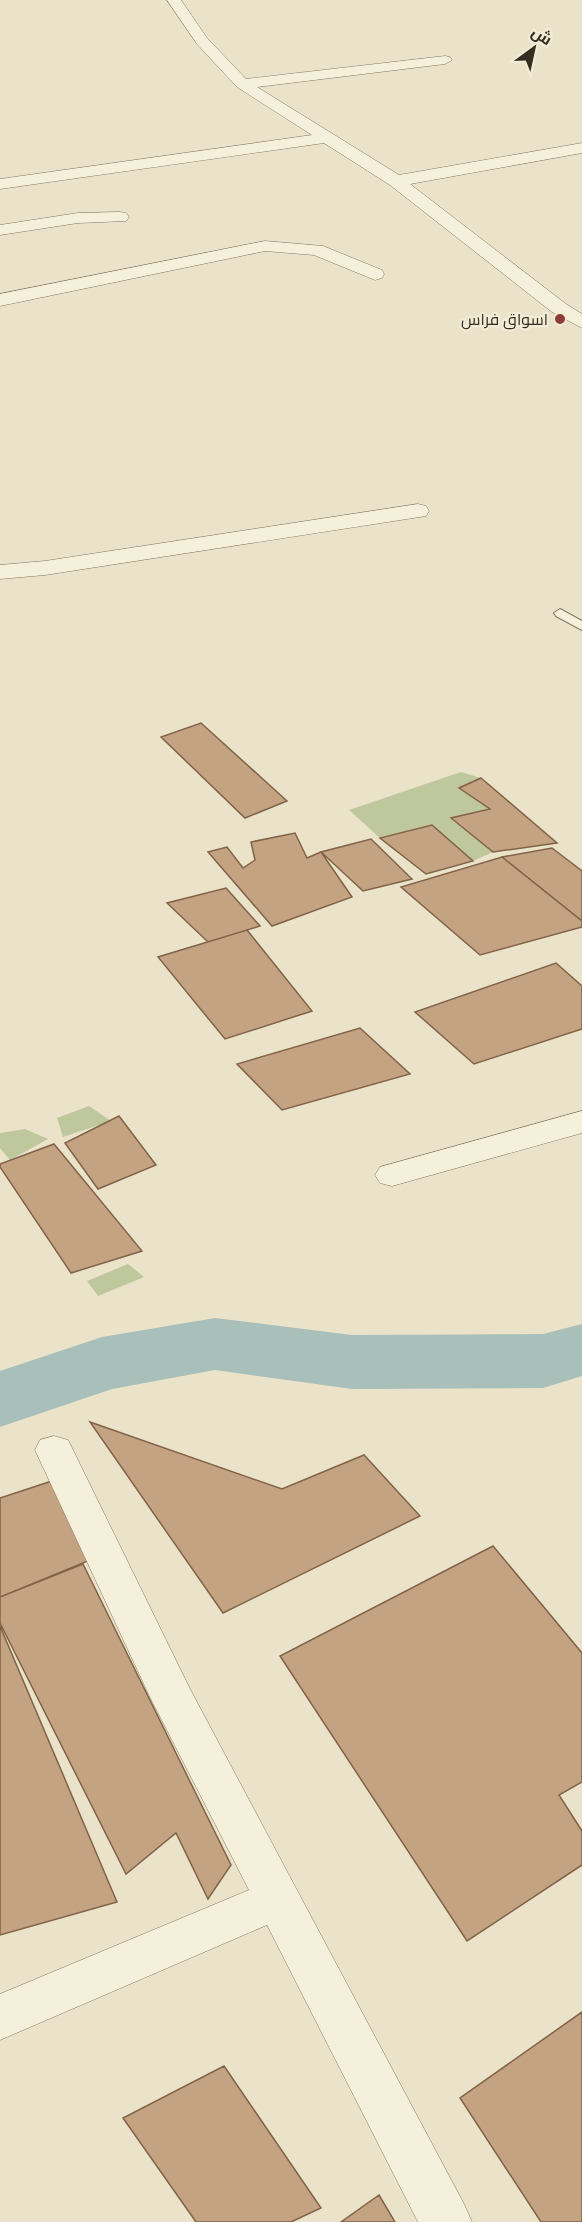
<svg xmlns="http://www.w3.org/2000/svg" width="582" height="2222" font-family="Merriweather,Cairo,serif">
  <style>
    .green { fill: #bfc79d }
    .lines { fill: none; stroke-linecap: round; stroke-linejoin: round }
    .river { fill: #a9bfba; fill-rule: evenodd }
    .building { fill: #c4a383; stroke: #816348; stroke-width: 1.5 }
    .service-casing { stroke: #84765f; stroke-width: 2 }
    .minor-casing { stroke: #84765f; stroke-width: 1 }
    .service { fill: #f5f0db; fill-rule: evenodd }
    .minor { fill: #f5f0db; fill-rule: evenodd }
    .poi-dot { fill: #8d3c36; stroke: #f2ecd7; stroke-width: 2 }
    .labels { text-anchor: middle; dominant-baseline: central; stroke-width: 4.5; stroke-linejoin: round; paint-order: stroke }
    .far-poi-label { font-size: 16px; fill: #362d21; stroke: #f2ecd7; text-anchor: end }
  </style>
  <rect width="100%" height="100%" fill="#eae3c9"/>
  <path class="green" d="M461 772 481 778 459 788 490 809 493 852 473 861 431 825 380 838 349 810Z
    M89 1106 111 1121 63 1137 57 1118Z
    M25 1129 48 1139 10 1160 0 1148V1133Z
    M128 1264 144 1277 98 1296 87 1281Z"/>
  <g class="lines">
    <path class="river" d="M215 1318 352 1335 543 1334 582 1324V1376L543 1388 352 1389 215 1370 112 1389 0 1427V1371L102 1337Z"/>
  </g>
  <path class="building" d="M201 723 287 801 245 818 161 737Z
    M481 778 557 843 493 852 451 818 490 809 459 788Z
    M432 825 473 861 426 874 380 838Z
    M295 833 307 858 321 852 352 897 272 926 208 852 227 847 243 868 255 860 251 842Z
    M371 839 412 879 363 891 321 852Z
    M552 848 582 871V921L502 857Z
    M502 857 582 921V927L480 955 401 887Z
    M226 888 260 926 208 942 167 903Z
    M247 930 312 1011 225 1039 158 957Z
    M556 963 582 986V1029L474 1064 415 1012Z
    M360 1028 410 1074 282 1110 237 1064Z
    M119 1116 156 1165 98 1189 65 1143Z
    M54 1144 142 1251 71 1273 0 1167V1164Z
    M90 1422 282 1489 364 1455 420 1516 223 1613Z
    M55 1480 100 1556 0 1597V1498Z
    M493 1546 582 1653V1782L559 1795 582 1831V1865L467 1941 280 1656Z
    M83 1564 231 1865 208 1899 176 1833 126 1874 0 1623V1597Z
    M0 1626 117 1902 0 1935Z
    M582 2012V2222H541L460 2098Z
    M224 2066 321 2208 291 2222H196L123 2118Z
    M379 2195 395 2222H341Z"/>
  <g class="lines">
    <g class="service-casing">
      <path id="service" d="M560 609 582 621V630L556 616 554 613Z"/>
    </g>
    <g class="minor-casing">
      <path id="minor" d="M167 0H181L207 38 246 79 445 56 450 57 452 60 445 64 257 87 399 175 582 143V153L410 184 566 304 582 314V328L552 312 390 185 324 143 0 189V179L312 135 237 87 197 44Z
        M120 212 126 213 129 217 126 221 78 223 0 235V225L78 213Z
        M265 241 323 246 382 270 384 274 382 278 375 280 314 255 265 251 0 306V294Z
        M418 504 426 506 429 511 426 516 45 575 0 579V565L45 561Z
        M582 1111V1133L392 1186 380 1183 375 1175 380 1167Z
        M54 1436 68 1440 73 1450 190 1689 464 2204 472 2222H418L267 1925 0 2040V1994L249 1890 150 1697 35 1450 40 1440Z"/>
    </g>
    <use href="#service" class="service"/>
    <use href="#minor" class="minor"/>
  </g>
  <circle class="poi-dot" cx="560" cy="319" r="6"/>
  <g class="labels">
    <g class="far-poi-label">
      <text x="548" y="319">اسواق فراس</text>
    </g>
  </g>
  <g transform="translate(534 48) rotate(33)" stroke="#f2ecd7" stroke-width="4.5" paint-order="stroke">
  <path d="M0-4.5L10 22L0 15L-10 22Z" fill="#362d21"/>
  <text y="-9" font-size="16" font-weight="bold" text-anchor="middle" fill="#362d21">ش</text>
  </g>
</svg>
